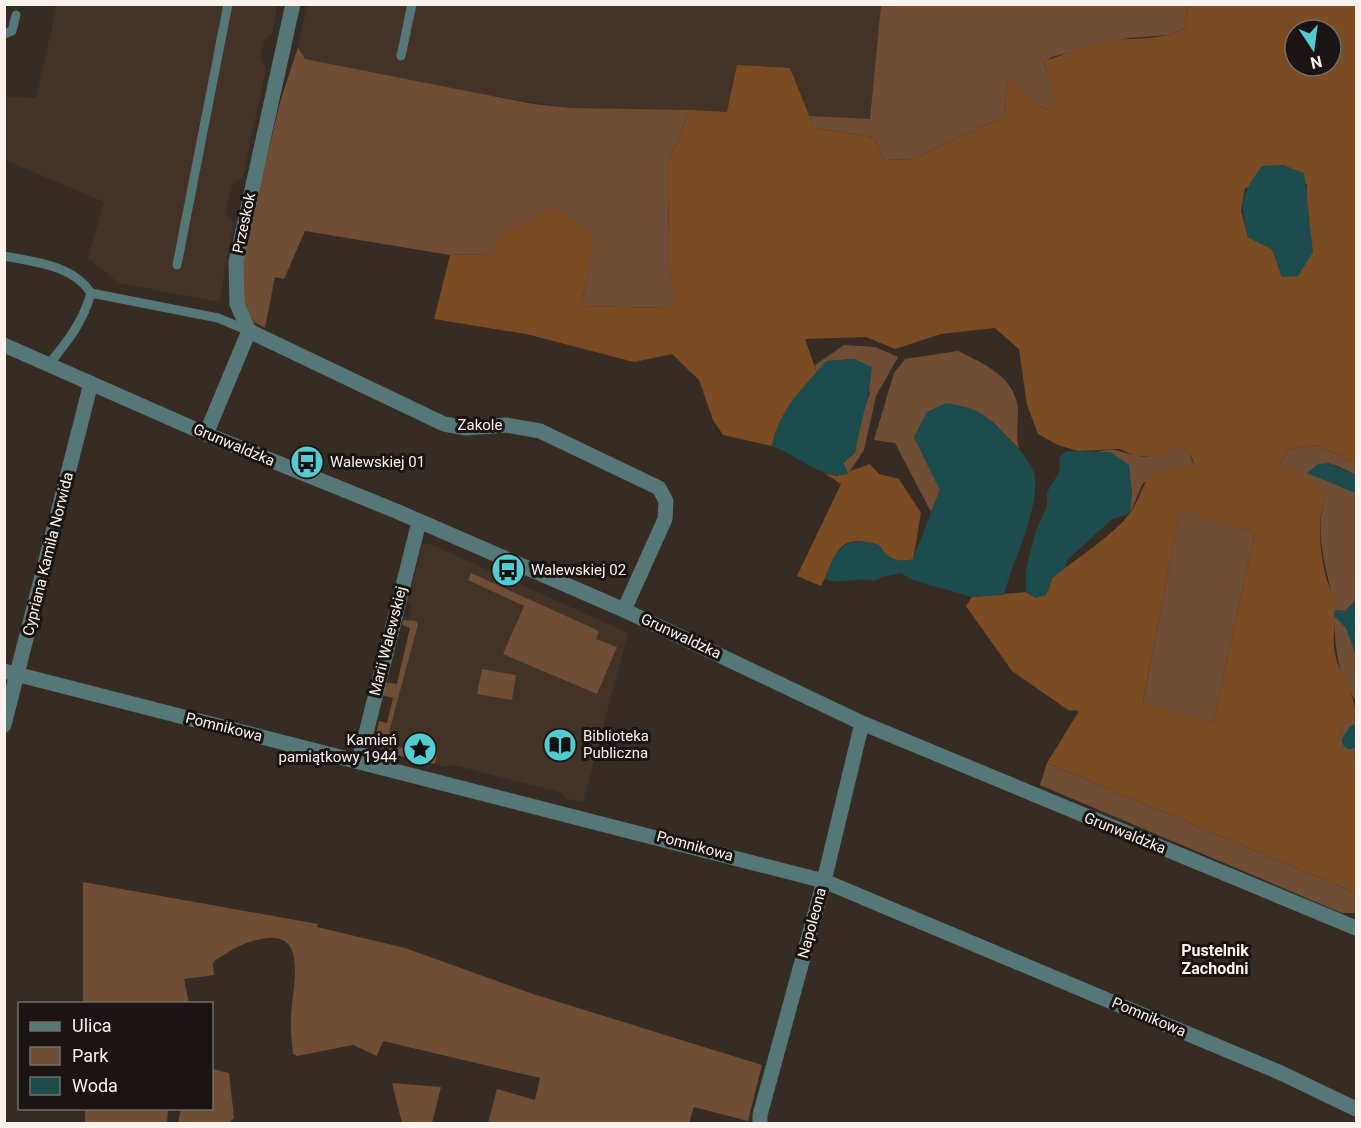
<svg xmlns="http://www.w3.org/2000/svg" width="1361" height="1128" font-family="Roboto,sans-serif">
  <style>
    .built { fill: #433327 }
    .green { fill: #704e35 }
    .forest { fill: #7b4b23; fill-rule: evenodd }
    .water { fill: #1d4c4e }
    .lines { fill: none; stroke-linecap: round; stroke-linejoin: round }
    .canal { stroke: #1d4c4e; stroke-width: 16 }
    .lane { stroke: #577; stroke-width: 9 }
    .street { stroke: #577; stroke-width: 15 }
    .labels { text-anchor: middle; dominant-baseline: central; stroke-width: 6; stroke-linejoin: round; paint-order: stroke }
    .street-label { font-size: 15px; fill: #f9f2ed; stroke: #1a1512 }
    .poi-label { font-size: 15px; fill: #f9f2ed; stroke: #1a1512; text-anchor: start }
    .neighbourhood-label { font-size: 16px; font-weight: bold; fill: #f9f2ed; stroke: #1a1512 }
  </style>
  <rect width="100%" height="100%" fill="#372c24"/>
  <path class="built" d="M57 5H277L272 34 263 41 260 59 266 68 243 177 231 185 225 214 234 223 219 302 119 283 88 258 104 202 5 160V97L36 98Z
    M307 5H881L870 119 570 108 486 95 305 59 298 47Z
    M428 543 628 633 583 802 566 799 563 793 450 764 447 767 387 753 375 739 379 721 387 723 410 628 402 625 403 620 409 619 412 605 408 603 422 546Z"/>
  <path class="green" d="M881 5H1187L1185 28 1169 35 1128 38 1052 57 1044 62 1056 100 1049 110 1037 105 1007 78 1005 116 913 159 884 160 874 137 814 128 809 116 870 119Z
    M298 47 305 59 533 104 570 108 690 110 668 162 669 266 677 300 666 308 581 306 589 269 492 254 450 255 305 231 284 279 275 277 265 328 254 322 242 302 243 255 281 99Z
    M844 345 875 347 898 357 876 396 864 450 848 474 843 463 855 453 859 424 870 393 854 359 827 361 817 373 815 365Z
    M958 351C984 364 1017 377 1018 412 1018 425 1016 436 1019 449L992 421 914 437 940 490 931 512 895 443 874 440 894 373 905 359Z
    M1316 445 1356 463V475C1332 464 1331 458 1308 473L1356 493V600L1345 611 1335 610C1328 571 1312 533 1326 495L1279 465 1288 450Z
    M1181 447 1189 453 1195 468 1143 483 1130 513 1132 492 1110 452H1097C1116 447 1117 451 1134 455 1150 460 1166 452 1181 447Z
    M1180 509 1255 533 1213 723 1143 702Z
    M471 573 599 631 596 639 617 647 597 694 503 654 524 606 468 580Z
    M1334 616C1361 633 1356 673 1356 701 1337 677 1335 645 1334 616Z
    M403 620 416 621 418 624 389 732 398 747 412 750V753L426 756 427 751H435L438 747 435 764 387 753 375 739 379 721 387 723 393 698 381 695 384 682 397 684 410 628 402 625Z
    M482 669 516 675 512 700 477 694Z
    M1356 718V752L1352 754 1338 747 1337 741 1345 723Z
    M1047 763 1356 893V913H1342L1040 785Z
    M83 882 318 924 317 927 405 948 533 994 762 1065 748 1121 694 1107 689 1123H488L497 1089 535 1100 540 1078 383 1041 377 1056 353 1045 297 1056 293 1054C292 1042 290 1029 291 1017 293 978 312 918 244 944 233 948 225 955 215 960L213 964 214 975 184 979 189 1003H83Z
    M212 1069 229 1073 234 1118 229 1123H178L181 1109 212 1108Z
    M392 1083 441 1087 432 1123H402Z
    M85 1109V1108L168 1109 167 1124 85 1123Z"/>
  <path class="forest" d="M1187 5H1356V463L1316 445 1288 450 1279 465 1314 481 1326 495C1316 521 1320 550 1326 577 1329 587 1334 597 1335 608 1336 622 1332 639 1335 654 1340 677 1356 694 1356 718L1345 723 1337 741 1339 747 1352 754 1356 752V893L1047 763 1079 711 1068 710 1012 671 966 606 972 597 1026 592 1036 598 1048 591 1052 578C1072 562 1115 534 1130 513 1148 487 1136 482 1170 464L1182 469 1194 468C1194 458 1189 452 1181 447L1157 456H1135L1120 449 1078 451 1058 445 1038 434 1027 405 1019 349 995 328 941 334 895 349 866 337 805 339 817 373C795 394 779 416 772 446L723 435 713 420 699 380 672 354 634 362 526 334 434 319 450 255 492 254 502 233 553 206 591 233 589 269 581 306 666 308 676 300 669 266 668 162 690 110 727 112 737 65 790 68 814 128 874 137 884 160 913 159 1005 116 1007 77 1037 105 1049 110 1055 100 1044 61 1107 40 1149 38 1169 35 1185 28ZM1295 30H1331V66H1295ZM1307 184 1306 206 1282 277 1272 249 1248 237 1241 211 1245 188ZM1180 510 1255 533 1213 723 1143 701Z
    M870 464 879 474 899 479 921 513 913 560C896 563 888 559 879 545 834 532 838 555 821 586L797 576 841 484 824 473 837 476Z"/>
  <path class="water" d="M1283 165 1304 173 1313 252 1298 276 1282 277 1272 249 1248 237C1239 203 1241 194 1262 166Z
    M854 359 872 367C870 397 860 423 855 453L843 463 848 474C821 480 798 455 772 446 781 406 802 390 826 361Z
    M946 403C979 408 985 414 1008 438 1017 447 1035 466 1035 479 1037 518 1013 558 1004 595L972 597 913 580 901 573 882 577 874 581C857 576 841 586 825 579 836 548 843 535 879 545 888 559 896 563 913 559L940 490 914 437 927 412Z
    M1066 451 1110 452 1129 465 1132 492 1130 513 1111 520 1067 560 1065 568 1052 578 1046 595 1036 598 1026 592V569L1036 530 1047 506V492L1060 471 1059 458Z
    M1329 463 1356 475V493L1307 473 1318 464Z
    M1356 600V656L1346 628 1334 616 1335 610 1345 611Z"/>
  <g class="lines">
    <path class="canal" d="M1350 741 1356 732"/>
    <path class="lane" d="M4 34 12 31 16 15
      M401 56 412 4
      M4 256C35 262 73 265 91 293L218 318 249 331
      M177 265 228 4
      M49 364C68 341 83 322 91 293"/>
    <path class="street" d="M249 331 444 424 466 428 506 425 540 431 659 488 666 501 665 519 624 610
      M4 345 206 434 396 511 624 610 862 723 1356 928
      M206 434 249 331 237 304 236 262 293 4
      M4 671 824 881 1281 1073 1356 1109
      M4 725 91 383
      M359 761 419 522
      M760 1124V1115L824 881 862 723"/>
  </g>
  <defs>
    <g id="bus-disc" transform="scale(1.725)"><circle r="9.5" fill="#52ccd0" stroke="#1a1512"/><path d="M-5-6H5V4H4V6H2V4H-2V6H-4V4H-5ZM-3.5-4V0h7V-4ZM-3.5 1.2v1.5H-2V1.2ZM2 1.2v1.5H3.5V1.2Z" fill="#111"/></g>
    <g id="library-disc" transform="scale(1.725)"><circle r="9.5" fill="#52ccd0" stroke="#1a1512"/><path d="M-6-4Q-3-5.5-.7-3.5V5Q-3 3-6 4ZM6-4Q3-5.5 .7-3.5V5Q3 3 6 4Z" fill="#111"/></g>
    <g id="sight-disc" transform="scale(1.725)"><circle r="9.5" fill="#52ccd0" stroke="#1a1512"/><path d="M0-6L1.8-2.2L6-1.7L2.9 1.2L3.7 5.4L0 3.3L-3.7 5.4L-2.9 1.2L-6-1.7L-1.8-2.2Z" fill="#111"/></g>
  </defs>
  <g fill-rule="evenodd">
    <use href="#bus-disc" x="307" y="462"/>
    <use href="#bus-disc" x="508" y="570"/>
    <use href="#library-disc" x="560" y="745"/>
    <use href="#sight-disc" x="420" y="749"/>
  </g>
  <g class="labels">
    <g class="street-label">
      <text transform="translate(244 223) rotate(-78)">Przeskok</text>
      <text x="480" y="425">Zakole</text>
      <text transform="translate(234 445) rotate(23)">Grunwaldzka</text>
      <text transform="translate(48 554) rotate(-76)">Cypriana Kamila Norwida</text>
      <text transform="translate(681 636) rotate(25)">Grunwaldzka</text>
      <text transform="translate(388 641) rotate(-76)">Marii Walewskiej</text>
      <text transform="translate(224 727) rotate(14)">Pomnikowa</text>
      <text transform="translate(1125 833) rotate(22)">Grunwaldzka</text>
      <text transform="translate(695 846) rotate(15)">Pomnikowa</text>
      <text transform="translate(812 923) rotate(-75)">Napoleona</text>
      <text transform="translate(1149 1017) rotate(23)">Pomnikowa</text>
    </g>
    <g class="poi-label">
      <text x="330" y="462">Walewskiej 01</text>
      <text x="531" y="570">Walewskiej 02</text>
      <text x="583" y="736">Biblioteka<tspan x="583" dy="17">Publiczna</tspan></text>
      <text x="397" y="740" text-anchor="end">Kamień<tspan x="397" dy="17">pamiątkowy 1944</tspan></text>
    </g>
    <g class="neighbourhood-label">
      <text x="1215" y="950">Pustelnik<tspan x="1215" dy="18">Zachodni</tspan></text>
    </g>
  </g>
  <rect width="1361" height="1128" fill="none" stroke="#f9f2ed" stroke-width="12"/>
  <rect x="18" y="1002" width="195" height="108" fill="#1a1512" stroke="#736d6a" stroke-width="1.5"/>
  <rect x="30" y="1022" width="30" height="9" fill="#557777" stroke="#736d6a" stroke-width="1.5"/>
  <text x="72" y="1032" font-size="18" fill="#f9f2ed">Ulica</text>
  <rect x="30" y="1047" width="30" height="18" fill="#704e35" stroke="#736d6a" stroke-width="1.5"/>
  <text x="72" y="1062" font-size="18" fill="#f9f2ed">Park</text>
  <rect x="30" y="1077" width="30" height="18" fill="#1d4c4e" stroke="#736d6a" stroke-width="1.5"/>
  <text x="72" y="1092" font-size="18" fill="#f9f2ed">Woda</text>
  <g transform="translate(1313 48) rotate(167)"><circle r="28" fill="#1a1512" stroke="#736d6a" stroke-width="1.5"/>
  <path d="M0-4.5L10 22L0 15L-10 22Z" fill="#52ccd0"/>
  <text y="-9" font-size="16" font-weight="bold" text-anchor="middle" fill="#f9f2ed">N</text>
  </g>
</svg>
